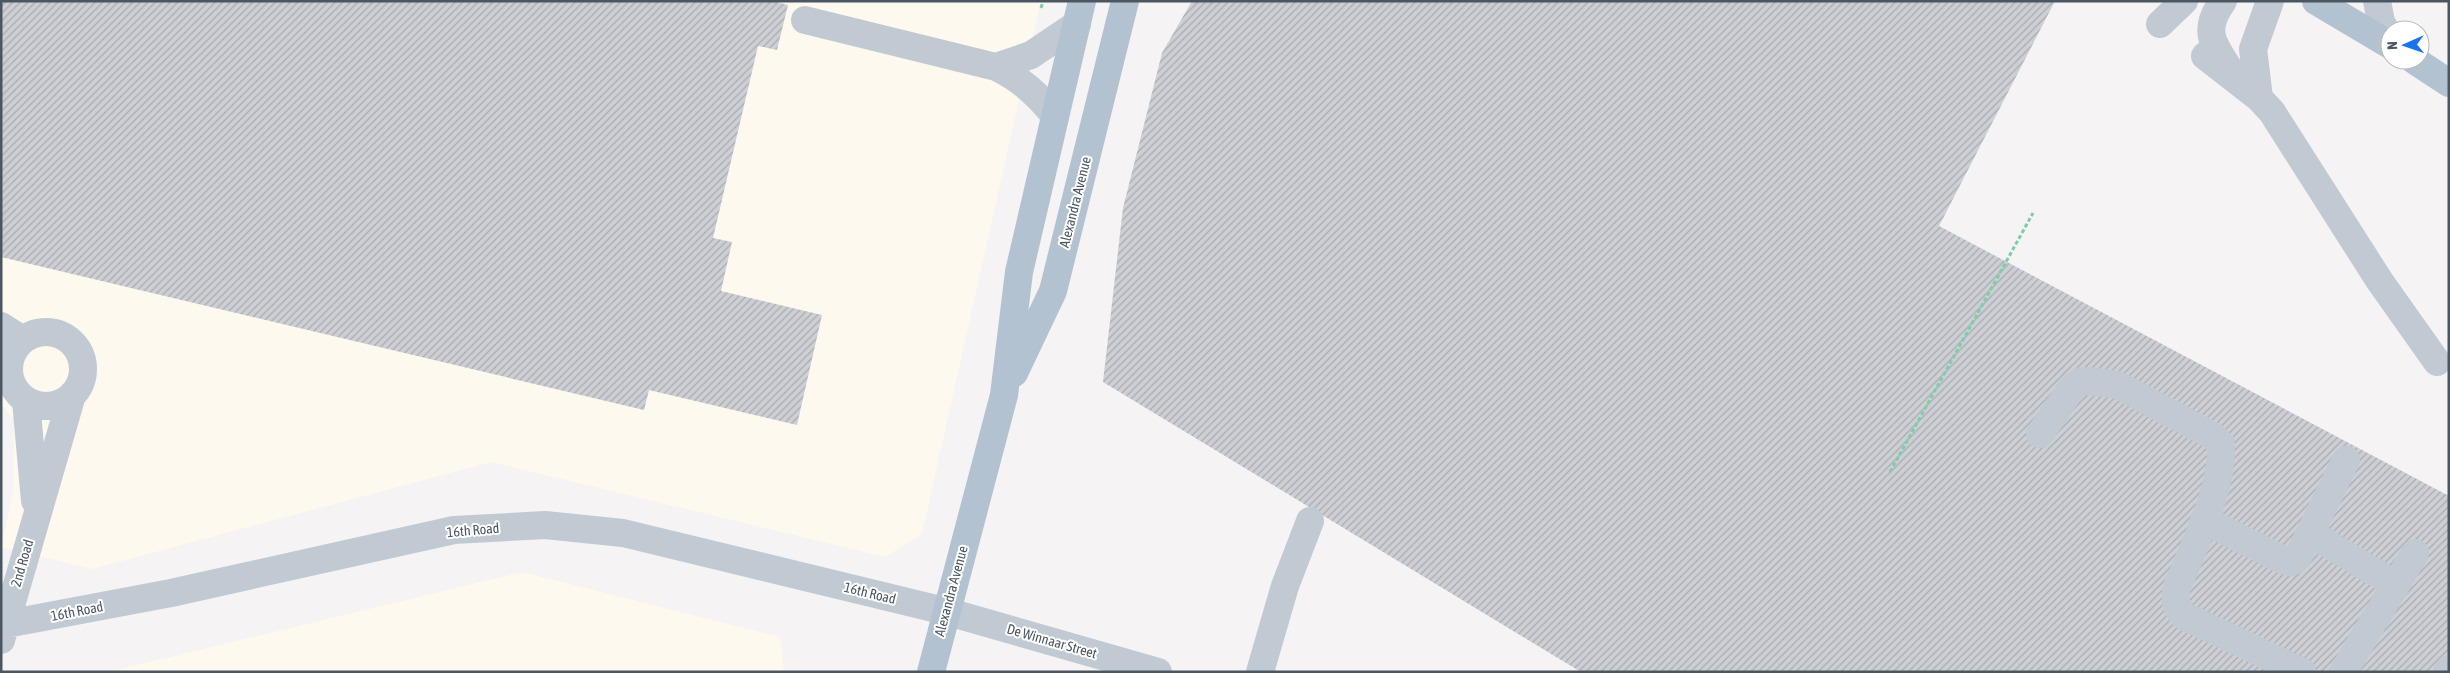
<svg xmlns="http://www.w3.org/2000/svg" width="2450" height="673" font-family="'Asap Condensed',sans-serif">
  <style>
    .commercial { fill: #fdf9ef }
    .building { fill: url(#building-hatch) }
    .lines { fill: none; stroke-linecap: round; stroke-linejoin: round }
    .path { stroke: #7ad0a6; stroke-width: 3; stroke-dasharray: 4 2.5; stroke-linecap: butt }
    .minor { stroke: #c1cad2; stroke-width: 28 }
    .major { stroke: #b3c2d1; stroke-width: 28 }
    .labels { text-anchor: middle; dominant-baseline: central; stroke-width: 4; stroke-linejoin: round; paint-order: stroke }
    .street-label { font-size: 14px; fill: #4a5661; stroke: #fff }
  </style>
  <defs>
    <pattern id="building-hatch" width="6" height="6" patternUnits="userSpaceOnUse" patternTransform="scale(1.25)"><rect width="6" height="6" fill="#cdcfd5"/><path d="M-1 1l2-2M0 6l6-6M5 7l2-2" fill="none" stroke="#a8abb0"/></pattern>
  </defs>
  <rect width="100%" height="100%" fill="#f5f3f3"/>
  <path class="commercial" d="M1 1H1041L922 534 885 557 491 462 92 569 1 547 13 493 14 419 1 404Z
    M522 572 780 637 784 672H108Z"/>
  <path class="building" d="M1 1H772L788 5 777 50 758 46 713 238 732 242 721 291 822 315 797 425 649 390 644 410 1 257Z
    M1192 1H2055L1939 226 2449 496V672H1581L1103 382 1123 208 1162 53Z"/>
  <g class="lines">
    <path class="path" d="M1041 8 1043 1
      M1890 472 2033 213"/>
    <path class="minor" d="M2223 1C2202 30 2212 43 2230 70
      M2377 1 2381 22 2390 38
      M805 20 996 67C1021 79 1038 95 1055 116
      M2160 24 2184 1
      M2205 56 2259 98 2272 112 2379 280 2437 362
      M996 67 1031 55 1077 24
      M2259 98 2253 49 2270 1
      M1 326 23 340
      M9 369a37 37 0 1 1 74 0a37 37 0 1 1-74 0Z
      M26 401 35 501
      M2040 434 2071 389 2079 382 2089 381 2118 385 2213 436 2221 444C2223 490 2194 545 2177 587 2174 599 2175 607 2184 616L2302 672
      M2204 520 2283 560 2291 562 2298 557 2346 460
      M2310 533 2396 585
      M1 625 171 593 454 530 545 525 623 533 945 611 1158 672
      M1 640 72 395
      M1260 672 1285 586 1310 521
      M2343 672 2415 553
      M2447 672 2449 669"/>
    <path class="major" d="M2316 1 2390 45
      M2414 60 2449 83
      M1014 373 1053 291 1125 1
      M931 672 1004 395 1019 272 1082 1"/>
  </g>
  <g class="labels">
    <g class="street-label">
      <text transform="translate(1075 202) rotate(-76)">Alexandra Avenue</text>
      <text transform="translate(473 530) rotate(-5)">16th Road</text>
      <text transform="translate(22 563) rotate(-74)">2nd Road</text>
      <text transform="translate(951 591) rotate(-75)">Alexandra Avenue</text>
      <text transform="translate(870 593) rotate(14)">16th Road</text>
      <text transform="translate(77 611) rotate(-11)">16th Road</text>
      <text transform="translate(1052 641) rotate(16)">De Winnaar Street</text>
    </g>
  </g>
  <rect width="2450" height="673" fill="none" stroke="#4a5661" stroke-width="5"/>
  <g transform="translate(2405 45) rotate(268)"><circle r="24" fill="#ffffff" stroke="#b7bbc0"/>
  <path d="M0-4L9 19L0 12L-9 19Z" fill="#1a73e8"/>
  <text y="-8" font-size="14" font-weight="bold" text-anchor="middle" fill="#4a5661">N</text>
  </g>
</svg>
